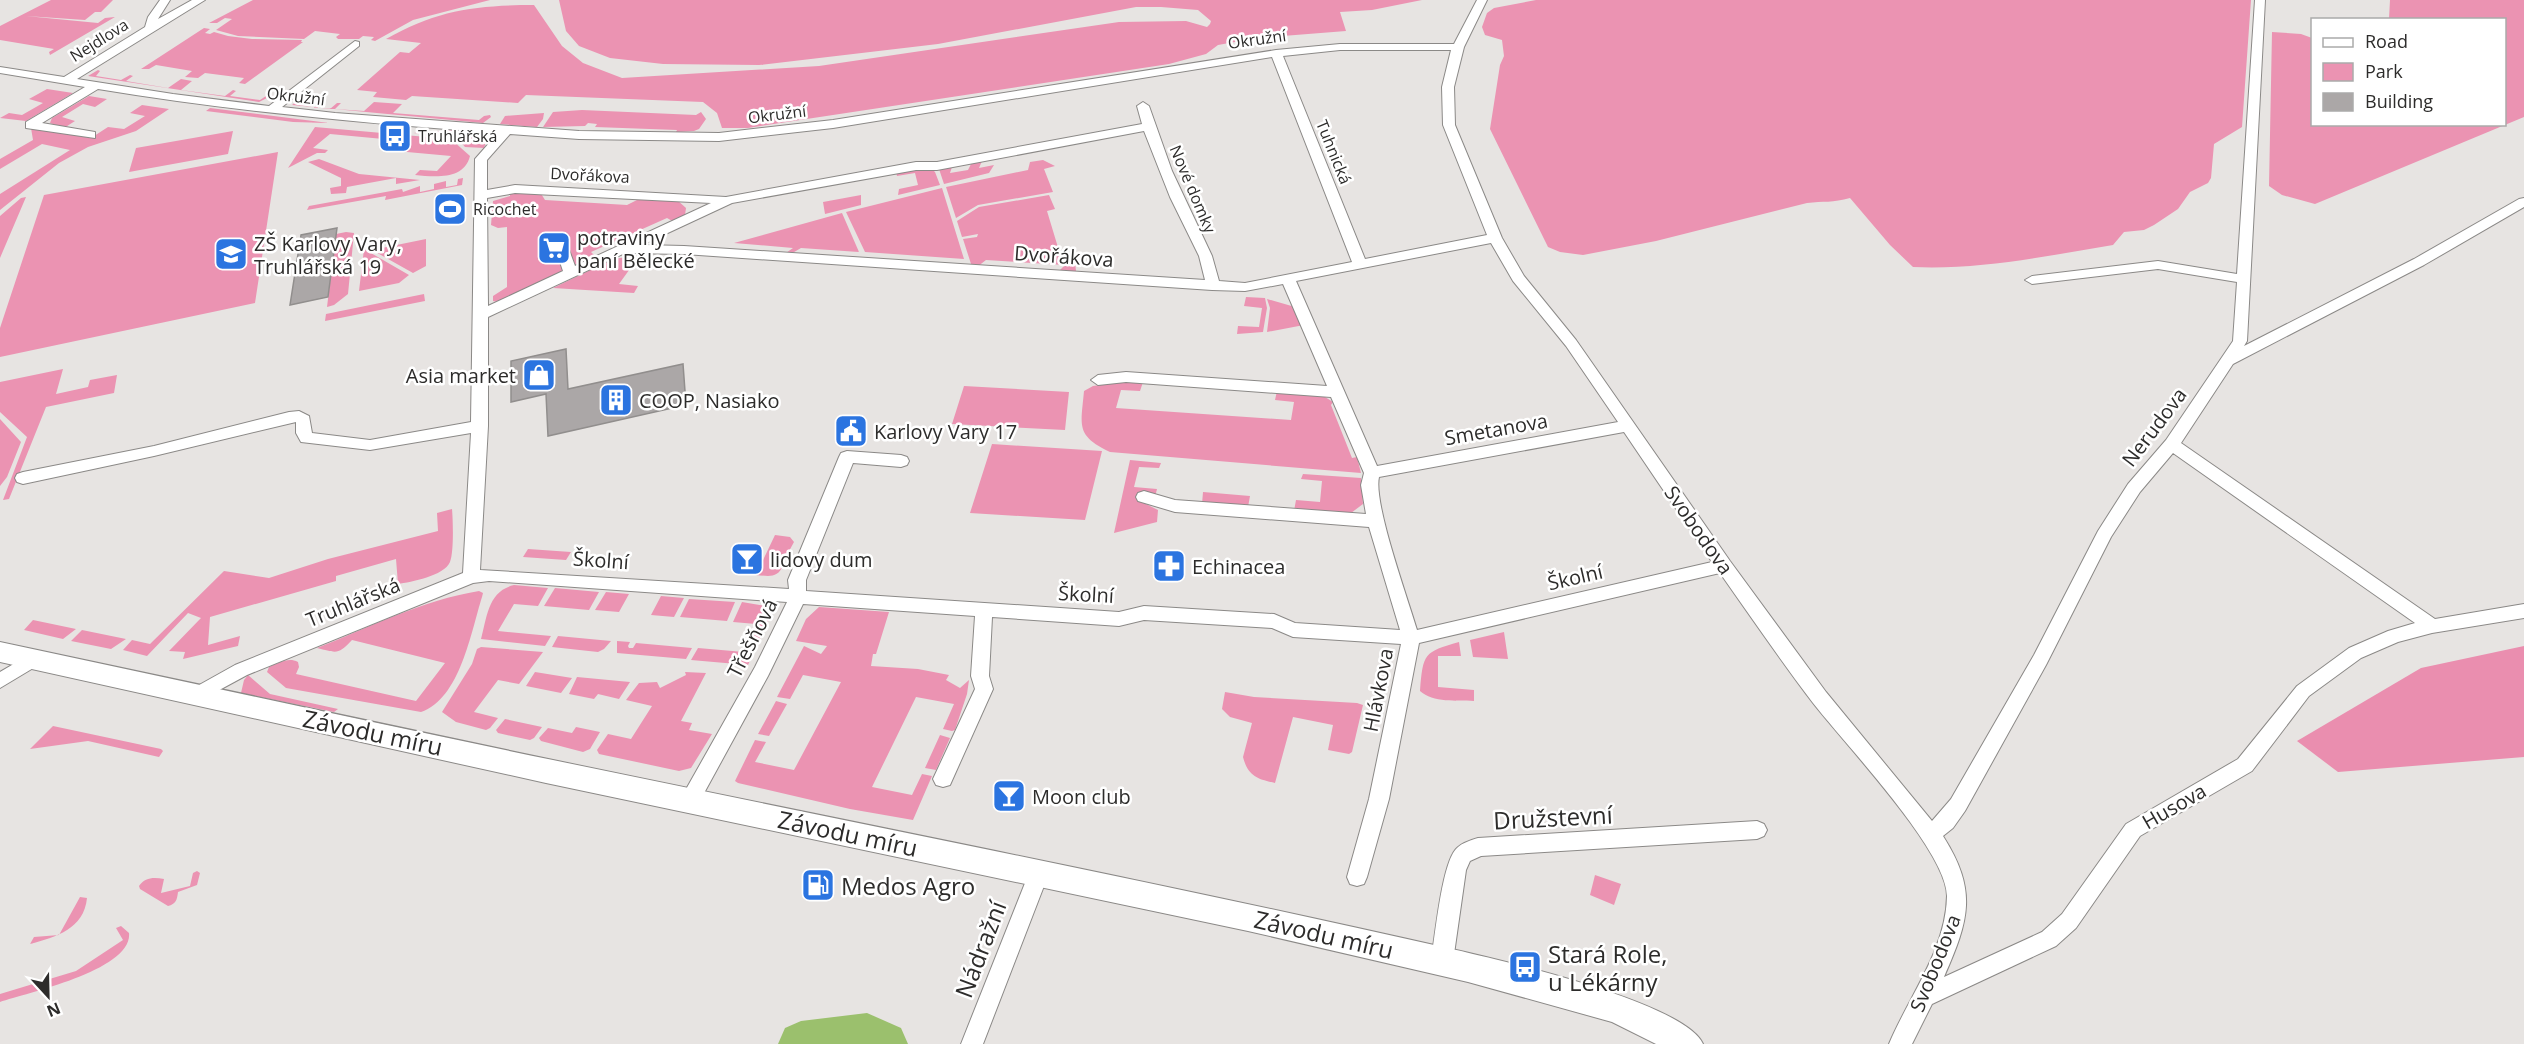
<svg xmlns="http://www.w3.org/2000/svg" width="2524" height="1044" font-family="'Open Sans',sans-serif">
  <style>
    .green { fill: #eb93b2 }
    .forest { fill: #ea8eaf }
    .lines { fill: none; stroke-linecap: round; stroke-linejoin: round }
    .river { fill: #9bc06d; fill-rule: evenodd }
    .building { fill: #aba7a7; stroke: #918e8d; stroke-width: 1.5 }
    .minor-casing { stroke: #8b8987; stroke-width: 2 }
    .secondary-casing { stroke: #8b8987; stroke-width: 2 }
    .minor { fill: #fff; fill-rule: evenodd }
    .secondary { fill: #fff; fill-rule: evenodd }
    .labels { text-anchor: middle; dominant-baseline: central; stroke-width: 5; stroke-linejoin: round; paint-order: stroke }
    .far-street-label { font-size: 16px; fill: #2d2c2b; stroke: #fff }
    .far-poi-label { font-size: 16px; fill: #2d2c2b; stroke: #fff; text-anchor: start }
    .poi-label { font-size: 20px; fill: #2d2c2b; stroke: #fff; text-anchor: start }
    .street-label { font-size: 20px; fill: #2d2c2b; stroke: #fff }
    .near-street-label { font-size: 24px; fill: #2d2c2b; stroke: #fff }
    .near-poi-label { font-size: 24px; fill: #2d2c2b; stroke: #fff; text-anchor: start }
  </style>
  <rect width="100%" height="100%" fill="#e7e4e2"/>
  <path class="green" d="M51 0H113L101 12H95L85 20 26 16 98 23 105 18 115 17 50 55 49 52 54 49 0 40V26Z
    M253 0H490L413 20 375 41 371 40 374 37 363 36 359 39H338L336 37 340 34 315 31 304 39 238 36 216 30 232 19 225 18 217 23H209Z
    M559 0H1422L1372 10 1340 12 1346 31 1257 38 1218 45 1206 54 1169 64 748 128H722L717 113 703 102 526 95 518 103 412 96 406 100 373 97 377 92 357 90 400 52 409 53 421 43 386 39C436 10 477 5 534 5L562 46 583 63 622 78 819 66 1119 22 1186 21 1207 27 1210 24 1211 21 1198 10 1161 7H1136L938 44 759 65 663 64 610 58 579 46 566 31Z
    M1536 0H2251L2242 127 2214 144 2211 178 2208 183 2190 192 2178 209 2154 225 2144 230 2124 232 2113 245C2047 256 1980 270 1913 267L1890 245 1850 198C1833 203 1823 201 1807 203L1656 241 1583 255 1560 252 1548 247 1490 129 1500 65 1504 56 1502 40 1485 35 1482 27 1487 13 1494 8Z
    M2390 0H2524V117L2315 204 2282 195 2269 186 2272 32 2301 34 2312 38V124H2504V20L2389 19Z
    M204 28 210 29 205 33 210 34 214 32 228 36 252 39 302 40 301 42H303L245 84 239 83 244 78 205 73 198 78 185 77 192 71 156 65 149 69H141Z
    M98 70 100 71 96 76 121 80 130 75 133 76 126 81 168 88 181 79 192 81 181 90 225 96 233 90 236 91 230 96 260 100 266 96 273 95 259 102 88 76Z
    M47 89 73 93 26 121 0 118 9 113 22 115 43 103 29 99Z
    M89 96 107 99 95 107 83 104 62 117 75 121 64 128 50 123 52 118Z
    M299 99 305 100 299 105 330 109 337 103H341L335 109 364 111 374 102 402 104 393 113 479 120 484 116 490 115 491 117 483 123 292 105Z
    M142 105 169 109 136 131 88 147 59 163 0 210V194L70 150 42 144 0 169V159L33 140 31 128 91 138 108 127 124 129 145 116 130 113Z
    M210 108 329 123 293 122 206 111Z
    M582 110 696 115 701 112 706 119 699 129 694 131 676 132 677 130 595 127 597 124 588 123 585 126 543 127 553 112Z
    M544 113 543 119 537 127 500 124 505 116Z
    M315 127 438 138 452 140 470 156C464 180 436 177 415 175L420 170 437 171 451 156 385 150 394 140 330 134 313 148 328 150 325 153H317L288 168Z
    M455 130 483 133 488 136 484 148 465 147 460 141 447 136 413 133Z
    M233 131 228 154 129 172 136 148Z
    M278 152 255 303 0 357V328L44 195Z
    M319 159 359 174 420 180 396 184V178L347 187 346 193 331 194 330 188 341 186V178L308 162Z
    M1043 160 1055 166 1044 169 1053 192 978 205 956 218 946 187 1028 170 1030 162Z
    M982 161 979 168 994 165 989 173 944 184 939 169 952 167 950 173 968 170 972 162Z
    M932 169 935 172 940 185 898 195 899 189 918 185 915 173 897 176 896 172Z
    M463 178 462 185 385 200 386 196 307 210 309 206 402 189 403 192 420 186V192L434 189V184L446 181V187L457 185 458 179Z
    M942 188 964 259 865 252 846 212Z
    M540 192 545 200 627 205 641 198 677 200 686 208 685 215 674 222 667 218 591 252 597 258 497 302 493 301V296L507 287V227L498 228 491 225 493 201 510 196V193Z
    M861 195V205L825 214 823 202Z
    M1049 195 1055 209 1047 211 1063 264 1075 262 1076 271 1057 273 1065 265 986 260 977 267H972L963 239 977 237 978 234 962 237 957 221 979 207Z
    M26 197 0 258V216L21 198Z
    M842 213 859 252 801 248 789 255H783L793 248 734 243Z
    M346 232 354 233 348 294 334 305 327 307 336 234Z
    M426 239V266L413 273 372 250Z
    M364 249 409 275 399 283 359 291Z
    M627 257 654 258 649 267 632 266 619 284 638 286 634 293 553 288 613 259Z
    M424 294 425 301 325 321 326 314Z
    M1246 297 1265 298 1267 308 1263 332 1237 334 1238 326 1259 327 1262 308 1244 306Z
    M1267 299 1295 307 1304 325 1267 332 1270 308Z
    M63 369 56 394 88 387 90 380 117 375 114 393 46 407 9 499 3 500 27 437 0 412V382Z
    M1129 381 1143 382 1140 391 1121 390 1116 408 1291 420 1294 402 1275 400 1277 391 1325 397 1333 402 1331 405 1352 458 1357 457 1361 473 1110 452C1075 435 1081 426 1084 391L1093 386Z
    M964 386 1069 392 1065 430 952 424Z
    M0 419 21 442 7 477 0 486Z
    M992 444 1102 451 1085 520 970 513Z
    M1130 460 1161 463 1159 468 1139 467 1134 487 1157 489 1155 497 1138 500 1158 510 1157 522 1114 533Z
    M1303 474 1361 478 1363 504 1351 513 1294 511 1296 500 1320 502 1322 481 1301 479Z
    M1203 492 1250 496 1248 507 1202 504Z
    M452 509C453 520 454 552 450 562 444 576 411 582 398 584L396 559 336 576V581L210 617 208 645 240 636 238 646 183 659 185 652 169 651 201 618 188 613 147 656 123 650 132 640 150 644 224 571 269 578 328 559 438 531 437 513Z
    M775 535 790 537 794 542 788 553 778 555 774 560H779L783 565C778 579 768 576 756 575Z
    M528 549 571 552 566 560 523 557Z
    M514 585 548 588 538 606 514 604 498 631 551 636 545 646 481 639C487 617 488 591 514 585Z
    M555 588 599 592 589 610 544 606Z
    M479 591 483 593 482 597C471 632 460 699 421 712L286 688 267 672 269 667C279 663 288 657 298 662L299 667 296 674 416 701 445 663 352 640C338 655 337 653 317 648 370 627 423 600 479 591Z
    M606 592 629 594 619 612 595 610Z
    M661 596 684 598 674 617 651 615Z
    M689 599 735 602 727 621 680 617Z
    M742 602 766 606 772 613 748 665 691 660 698 648 744 652 756 624 733 622Z
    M819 607 889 612 876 654H873L871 666 918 669 949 675 946 680 960 688 969 680 967 694 955 730 952 731 943 729 954 704 916 697 872 787 912 795 922 774 932 776 913 820 850 809 738 783 735 781 755 740 766 742 755 762 794 770 841 682 803 675 790 699 777 697 804 646 821 654 827 646 796 641 806 619Z
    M33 620 76 629 63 639 24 630Z
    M82 630 126 639 111 649 71 641Z
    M1504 632 1508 659 1473 657 1470 640Z
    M558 636 611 641 604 649 598 652 552 647Z
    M617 641 630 642 628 646 629 648H633L636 643 692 648 686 659 617 653Z
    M1459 642 1461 656H1438V687L1474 690V701C1457 700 1433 703 1420 691 1423 653 1424 652 1459 642Z
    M481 647 543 652 519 684 498 680 474 712 498 718 490 728 486 730 456 722 442 712 472 664 477 649Z
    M535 672 572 678 561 693 526 686Z
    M685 672 706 673 681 721 692 723 689 730 712 734 691 768 679 771 599 754 597 750 608 734 631 739 652 706 626 700 639 683 657 682 660 688 686 675Z
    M248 675 270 694 338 709 334 712 241 693 244 680Z
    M577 677 630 682 619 699 598 694 594 699 569 694Z
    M1225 692 1254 697 1357 703 1363 705 1352 752 1349 754 1328 750 1333 725 1293 717 1275 783C1257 779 1248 776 1243 757L1252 723 1230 717 1222 709Z
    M776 701 787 704 769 736 758 734Z
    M505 719 542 727 534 738 530 740 498 733 496 730Z
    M53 726 161 749 163 751 159 757 88 741 30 749Z
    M576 727 600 732 590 749 583 752 541 741 539 738 548 728 572 733Z
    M940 735 950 738 936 770 925 768Z
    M197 871 200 873 197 885 178 892C177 900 176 904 168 906L140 889 139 886C145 877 154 877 164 879L161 893 190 886 193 873Z
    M1595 875 1621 884 1614 905 1590 895Z
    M80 897 87 898C84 929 56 937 30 944L34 937 59 935Z
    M121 926 129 933C133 970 27 993 0 1002V994L76 971 123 940 116 928Z"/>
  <path class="forest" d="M2524 646V757L2338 772 2297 741 2421 668Z"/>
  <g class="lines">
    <path class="river" d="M867 1013 901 1028 908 1044H778L785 1028 801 1021Z"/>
  </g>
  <path class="building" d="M337 228 328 297 290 305 301 235Z
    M566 349 568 389 683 364 686 405 548 436 546 394 511 402V361Z"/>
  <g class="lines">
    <g class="minor-casing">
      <path id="minor" d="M160 0H170L158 19 192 0H205L77 79 173 94 269 106 355 41 359 42V46L282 107 335 113 579 131 719 133 833 120 1276 50 1340 44H1454L1477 0H1487L1464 47 1454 87 1455 125 1502 238 1524 276 1576 340 1730 561 1826 692 1932 821 1951 799 2034 655 2098 531 2128 484 2166 440 2233 341 2237 282 2158 269 2032 284 2025 280 2032 276 2158 261 2237 274 2255 0H2265L2247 341 2244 346 2414 259 2519 199 2524 198V207L2424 265 2233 364 2181 443 2435 619 2524 604V618L2432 633 2398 642 2361 658 2309 696 2252 771 2140 836 2076 928 2056 946 1932 1004 1912 1044H1889C1909 996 1946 950 1947 896 1947 851 1844 743 1813 703 1781 661 1751 617 1720 573L1419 643 1389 799 1367 877 1364 884 1357 886 1350 884 1347 877 1369 799 1401 644 1293 637 1272 628 1144 620 1119 626 992 617 989 676 993 689 950 785 943 787 936 785 933 779 975 689 971 676 975 616 803 604 768 676 697 806 690 808 683 806 680 800 755 667 787 602 489 581 473 583 247 675 199 701 192 699 190 694 192 689 235 665 463 573 471 433 370 450 301 442 296 433V422L154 456 23 484 17 482 15 478 17 474 23 472 154 446 289 412 299 411 309 416 312 433 370 440 471 422 475 159 498 133C364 123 231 111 98 89L42 123 95 132V138L26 128V122L85 87 0 73V67L64 77 145 27 148 17ZM1340 50H1451L1442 87 1443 125 1487 235 1365 259 1283 56ZM1272 57 1352 262 1245 283 1219 281 1212 256 1172 171 1149 106 1143 102 1137 106 1142 124 937 162H916L726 197 515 185 487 190V160L510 134 579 139 719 141 833 128ZM1144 131 1170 197 1199 256 1205 280 684 246 642 245 732 203 916 170H937ZM515 193 711 203 575 266 568 247H558L556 250 563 271 488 306 487 198ZM1491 243 1513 281 1566 346 1618 422 1377 466 1296 281ZM625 253 684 254 1212 290 1245 291 1283 284 1327 386 1126 372 1098 375 1091 380 1098 385 1126 382 1331 397 1364 473 1361 485 1366 514 1175 500 1144 491 1138 493 1136 497 1138 501 1175 512 1369 527 1400 630 1295 623 1274 614 1144 606 1119 612 806 591V580L853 463 901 467 907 465 909 461 907 457 901 455 847 451 841 453 839 457 788 580 789 589 480 570 488 426V317ZM1624 432 1712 562 1417 630C1408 599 1373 503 1379 477ZM2173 453 2415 623 2388 631 2349 648 2297 686 2238 759 2126 824 2062 914 2042 932 1944 977C1969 920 1978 891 1943 836L1953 828 1965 811 2046 665 2111 537 2140 492Z
        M34 652 40 654 43 659 40 664 0 688V672Z
        M1757 821 1764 824 1767 830 1764 836 1757 839 1481 856 1470 861 1466 870 1453 961 1450 968 1442 971 1434 968 1431 961C1435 938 1442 861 1457 848 1462 843 1471 840 1478 838Z
        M1039 864 1046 867 1049 873 983 1044H961L1029 873 1032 867Z"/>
    </g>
    <g class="secondary-casing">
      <path id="secondary" d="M0 642C184 681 368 722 553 760 850 822 1147 880 1443 947 1492 958 1685 1002 1703 1044H1656L1612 1022 1468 982 1248 931 546 783 0 662Z"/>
    </g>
    <use href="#minor" class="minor"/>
    <use href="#secondary" class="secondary"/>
  </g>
  <defs>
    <g id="bus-square" transform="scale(1.725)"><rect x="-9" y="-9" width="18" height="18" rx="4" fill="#2b74e0" stroke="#fff"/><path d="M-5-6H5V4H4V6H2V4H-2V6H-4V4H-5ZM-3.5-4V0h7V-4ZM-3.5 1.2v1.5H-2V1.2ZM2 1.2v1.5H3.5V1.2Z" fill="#fff"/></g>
    <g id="stadium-square" transform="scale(1.725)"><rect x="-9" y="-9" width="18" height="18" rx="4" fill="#2b74e0" stroke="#fff"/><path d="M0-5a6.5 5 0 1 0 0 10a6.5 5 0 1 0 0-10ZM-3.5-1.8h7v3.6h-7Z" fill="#fff"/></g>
    <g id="supermarket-square" transform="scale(1.725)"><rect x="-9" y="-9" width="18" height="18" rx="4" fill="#2b74e0" stroke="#fff"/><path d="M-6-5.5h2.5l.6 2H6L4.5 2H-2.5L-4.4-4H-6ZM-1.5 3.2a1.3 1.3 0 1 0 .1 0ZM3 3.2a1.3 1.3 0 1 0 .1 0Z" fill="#fff"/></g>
    <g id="school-square" transform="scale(1.725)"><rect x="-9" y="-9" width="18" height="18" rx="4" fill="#2b74e0" stroke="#fff"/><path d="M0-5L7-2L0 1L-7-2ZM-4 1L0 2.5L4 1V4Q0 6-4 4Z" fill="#fff"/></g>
    <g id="shop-square" transform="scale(1.725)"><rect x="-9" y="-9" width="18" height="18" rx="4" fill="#2b74e0" stroke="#fff"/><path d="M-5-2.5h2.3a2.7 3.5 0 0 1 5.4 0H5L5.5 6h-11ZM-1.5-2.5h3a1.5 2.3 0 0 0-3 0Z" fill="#fff"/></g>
    <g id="building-square" transform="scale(1.725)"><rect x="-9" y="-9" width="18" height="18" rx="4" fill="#2b74e0" stroke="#fff"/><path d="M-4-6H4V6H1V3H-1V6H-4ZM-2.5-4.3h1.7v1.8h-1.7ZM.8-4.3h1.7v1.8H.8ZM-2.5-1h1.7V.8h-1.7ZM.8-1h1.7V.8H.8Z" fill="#fff"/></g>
    <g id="civic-square" transform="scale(1.725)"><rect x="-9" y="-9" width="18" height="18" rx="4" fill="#2b74e0" stroke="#fff"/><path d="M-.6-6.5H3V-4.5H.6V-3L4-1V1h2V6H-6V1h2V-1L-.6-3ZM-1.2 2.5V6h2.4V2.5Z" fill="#fff"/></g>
    <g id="bar-square" transform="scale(1.725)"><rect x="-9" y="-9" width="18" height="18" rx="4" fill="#2b74e0" stroke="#fff"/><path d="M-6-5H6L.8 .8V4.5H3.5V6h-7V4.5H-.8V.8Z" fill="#fff"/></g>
    <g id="pharmacy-square" transform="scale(1.725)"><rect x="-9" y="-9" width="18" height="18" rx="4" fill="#2b74e0" stroke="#fff"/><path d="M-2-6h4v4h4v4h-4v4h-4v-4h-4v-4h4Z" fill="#fff"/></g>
    <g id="fuel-square" transform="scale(1.725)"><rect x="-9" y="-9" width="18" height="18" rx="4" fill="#2b74e0" stroke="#fff"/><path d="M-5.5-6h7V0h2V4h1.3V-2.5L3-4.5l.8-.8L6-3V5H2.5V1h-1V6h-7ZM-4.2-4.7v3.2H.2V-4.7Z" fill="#fff"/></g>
  </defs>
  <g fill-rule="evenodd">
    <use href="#bus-square" x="395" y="136"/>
    <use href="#stadium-square" x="450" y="209"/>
    <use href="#supermarket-square" x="554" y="248"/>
    <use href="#school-square" x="231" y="254"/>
    <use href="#shop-square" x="539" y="375"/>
    <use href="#building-square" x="616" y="400"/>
    <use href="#civic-square" x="851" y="431"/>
    <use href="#bar-square" x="747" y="559"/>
    <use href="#pharmacy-square" x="1169" y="566"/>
    <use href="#bar-square" x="1009" y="796"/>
    <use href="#fuel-square" x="818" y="885"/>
    <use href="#bus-square" x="1525" y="967"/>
  </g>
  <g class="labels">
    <g class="far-street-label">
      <text transform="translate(1257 39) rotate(-8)">Okružní</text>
      <text transform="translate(99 40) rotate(-32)">Nejdlova</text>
      <text transform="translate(296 96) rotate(7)">Okružní</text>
      <text transform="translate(777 114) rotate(-7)">Okružní</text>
      <text transform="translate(1334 152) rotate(68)">Tuhnická</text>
      <text transform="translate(590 175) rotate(3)">Dvořákova</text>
      <text transform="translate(1193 189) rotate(67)">Nové domky</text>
    </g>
    <g class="far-poi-label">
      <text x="418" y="136">Truhlářská</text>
      <text x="473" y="209">Ricochet</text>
    </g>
    <g class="poi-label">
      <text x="577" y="237">potraviny<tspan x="577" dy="23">paní Bělecké</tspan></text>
      <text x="254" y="243">ZŠ Karlovy Vary,<tspan x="254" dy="23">Truhlářská 19</tspan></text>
      <text x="516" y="375" text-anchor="end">Asia market</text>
      <text x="639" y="400">COOP, Nasiako</text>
      <text x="874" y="431">Karlovy Vary 17</text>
      <text x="770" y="559">lidovy dum</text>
      <text x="1192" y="566">Echinacea</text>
      <text x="1032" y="796">Moon club</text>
    </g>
    <g class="street-label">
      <text transform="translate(1064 256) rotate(4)">Dvořákova</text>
      <text transform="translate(2154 427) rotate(-53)">Nerudova</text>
      <text transform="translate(1496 429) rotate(-10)">Smetanova</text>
      <text transform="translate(1699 530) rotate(55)">Svobodova</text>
      <text transform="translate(601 560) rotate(4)">Školní</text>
      <text transform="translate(1575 577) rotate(-13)">Školní</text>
      <text transform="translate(1086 594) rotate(3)">Školní</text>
      <text transform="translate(353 602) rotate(-22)">Truhlářská</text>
      <text transform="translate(752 638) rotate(-63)">Třešňová</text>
      <text transform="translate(1378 690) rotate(-79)">Hlávkova</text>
      <text transform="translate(2174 806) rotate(-30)">Husova</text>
      <text transform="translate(1935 963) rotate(-68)">Svobodova</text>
    </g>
    <g class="near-street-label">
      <text transform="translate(373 732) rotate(12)">Závodu míru</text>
      <text transform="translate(1553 817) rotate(-3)">Družstevní</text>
      <text transform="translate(848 833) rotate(12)">Závodu míru</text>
      <text transform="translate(1324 934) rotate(13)">Závodu míru</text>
      <text transform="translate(980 949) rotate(-69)">Nádražní</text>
    </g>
    <g class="near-poi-label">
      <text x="841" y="885">Medos Agro</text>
      <text x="1548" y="953">Stará Role,<tspan x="1548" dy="28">u Lékárny</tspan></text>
    </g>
  </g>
  <rect x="2311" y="18" width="195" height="108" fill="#ffffff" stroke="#ababaa" stroke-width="1.5"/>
  <rect x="2323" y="38" width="30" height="9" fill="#ffffff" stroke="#ababaa" stroke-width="1.5"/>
  <text x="2365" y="48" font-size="18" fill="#2d2c2b">Road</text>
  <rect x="2323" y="63" width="30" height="18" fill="#eb93b2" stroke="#ababaa" stroke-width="1.5"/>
  <text x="2365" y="78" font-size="18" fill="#2d2c2b">Park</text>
  <rect x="2323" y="93" width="30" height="18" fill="#aba7a7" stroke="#ababaa" stroke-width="1.5"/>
  <text x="2365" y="108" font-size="18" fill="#2d2c2b">Building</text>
  <g transform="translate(48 996) rotate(158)" stroke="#ffffff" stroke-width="4.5" paint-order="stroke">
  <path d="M0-4.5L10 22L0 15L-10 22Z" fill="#2d2c2b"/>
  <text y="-9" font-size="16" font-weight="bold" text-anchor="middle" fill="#2d2c2b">N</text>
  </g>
</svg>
